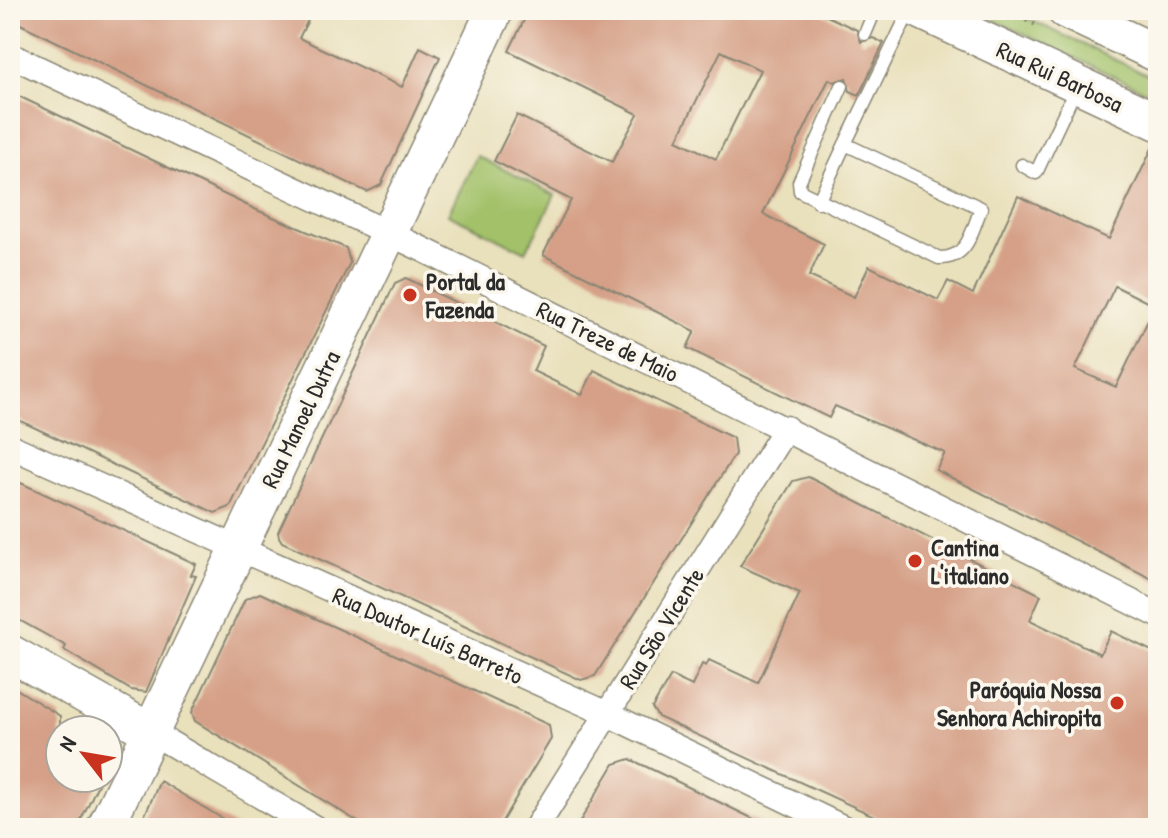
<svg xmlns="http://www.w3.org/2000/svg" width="1168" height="838" font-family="'Patrick Hand',sans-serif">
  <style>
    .green { fill: #a2c169; stroke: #66764a; stroke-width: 2 }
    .building { fill: #d5a087; fill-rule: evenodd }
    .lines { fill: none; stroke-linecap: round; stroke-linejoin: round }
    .lane-casing { stroke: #8a8674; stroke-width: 15 }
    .street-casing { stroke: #8a8674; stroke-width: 27 }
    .secondary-casing { stroke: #8a8674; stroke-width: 39 }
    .path { stroke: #8a8674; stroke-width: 5; stroke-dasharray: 2 6; stroke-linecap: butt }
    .lane { stroke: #fff; stroke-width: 12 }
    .street { stroke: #fff; stroke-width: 24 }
    .secondary { stroke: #fff; stroke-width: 36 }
    .poi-dot { fill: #c8321e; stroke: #fbf7ec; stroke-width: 3 }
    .labels { text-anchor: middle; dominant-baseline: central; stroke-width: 7; stroke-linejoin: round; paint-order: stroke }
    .street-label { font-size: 24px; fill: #2b2b2b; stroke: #fbf7ec }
    .poi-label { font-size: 24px; font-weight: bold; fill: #2b2b2b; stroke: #fbf7ec; text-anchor: start }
  </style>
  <rect width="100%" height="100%" fill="#fbf7ec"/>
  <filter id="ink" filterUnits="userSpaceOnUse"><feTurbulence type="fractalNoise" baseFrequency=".0125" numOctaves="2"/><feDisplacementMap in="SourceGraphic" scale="16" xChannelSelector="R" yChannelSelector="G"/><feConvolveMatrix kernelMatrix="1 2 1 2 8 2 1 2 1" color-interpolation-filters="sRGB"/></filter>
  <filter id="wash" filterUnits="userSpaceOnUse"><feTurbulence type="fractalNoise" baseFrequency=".006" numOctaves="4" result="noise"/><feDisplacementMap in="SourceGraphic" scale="32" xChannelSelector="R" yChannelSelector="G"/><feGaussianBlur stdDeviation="1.8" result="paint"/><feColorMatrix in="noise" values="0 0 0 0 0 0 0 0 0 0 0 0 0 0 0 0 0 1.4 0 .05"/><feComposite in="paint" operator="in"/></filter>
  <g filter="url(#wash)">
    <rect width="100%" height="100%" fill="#e9e0bc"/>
    <path class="green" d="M973 10H1010L1158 80V97Z
      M477 156 555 195 526 252 448 214Z"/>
    <g id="blocks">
      <path class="building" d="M10 10H313L299 38 402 87 420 47 440 57 381 185 367 192 10 19Z
        M529 10H814L857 30 861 42 873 38 884 43 859 95 850 91 846 78 834 82 829 79 763 214 824 244 809 276 854 297 869 266 938 300 948 281 973 294 1018 196 1109 239 1155 142 1158 143V582L936 470 945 453 835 406 829 418 687 348 695 331 543 255 571 200 494 161 517 115 612 162 638 114 509 51ZM721 51 760 70 716 159 677 140ZM1115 286 1155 306 1116 387 1075 369Z
        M10 92 259 211 346 248 350 263 230 507 215 513 10 416Z
        M406 278 544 346 533 371 582 395 594 370 733 438 735 454 595 676 581 680 282 542 279 537 278 532 395 283Z
        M808 477 1041 595 1030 620 1100 654 1111 631 1158 654V828H900L658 717 652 708 671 676 692 686 702 664 706 666 709 660 758 683 800 593 740 566 793 481Z
        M10 478 196 564 191 575 196 576 146 692 131 690 64 650 66 646 10 615Z
        M260 593 549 725 551 739 498 828H484L470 820 465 828H368L195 721 192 712 245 599Z
        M10 685 60 716V778H101L77 828H10Z
        M630 759 676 781 772 828H576L614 764Z
        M160 781 238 828H139Z"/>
    </g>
  </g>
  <g filter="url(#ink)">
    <use href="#blocks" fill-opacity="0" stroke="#8a8674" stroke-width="2"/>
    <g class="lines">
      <g class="lane-casing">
        <path id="lane" d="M865 34 875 10
          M842 86 799 182 800 191 939 258C968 259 972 231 981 208L845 144 910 10
          M1022 165 1036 173 1077 86
          M818 202 845 144"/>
      </g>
      <g class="street-casing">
        <path id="street" d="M10 55 422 249 1158 615
          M10 446 608 714 844 828
          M151 732 315 828
          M536 828 786 428"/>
      </g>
      <g class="secondary-casing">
        <path id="secondary" d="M919 10 1158 122
          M1065 10 1158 54
          M10 653 151 732
          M105 828 495 10"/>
      </g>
      <path class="path" d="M1004 10 1037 25"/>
      <use href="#lane" class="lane"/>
      <use href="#street" class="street"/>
      <use href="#secondary" class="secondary"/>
    </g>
  </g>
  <g class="poi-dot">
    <circle cx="410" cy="295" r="8"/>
    <circle cx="915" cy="561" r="8"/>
    <circle cx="1117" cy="703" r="8"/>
  </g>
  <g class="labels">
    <g class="street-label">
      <text transform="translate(1060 76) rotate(25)">Rua Rui Barbosa</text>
      <text transform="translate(608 341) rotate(26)">Rua Treze de Maio</text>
      <text transform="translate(300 419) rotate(-64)">Rua Manoel Dutra</text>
      <text transform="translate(661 628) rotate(-58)">Rua São Vicente</text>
      <text transform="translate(428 635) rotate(24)">Rua Doutor Luís Barreto</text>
    </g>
    <g class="poi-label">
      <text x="426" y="281">Portal da<tspan x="426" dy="28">Fazenda</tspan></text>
      <text x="931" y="547">Cantina<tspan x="931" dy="28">L'italiano</tspan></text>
      <text x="1101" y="689" text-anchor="end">Paróquia Nossa<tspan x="1101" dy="28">Senhora Achiropita</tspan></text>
    </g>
  </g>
  <rect width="1168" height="838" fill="none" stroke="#fbf7ec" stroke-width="40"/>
  <g transform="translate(84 754) rotate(301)"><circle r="38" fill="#fbf7ec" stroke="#a8a59f" stroke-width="2"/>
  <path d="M0-6L14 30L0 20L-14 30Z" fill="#c8321e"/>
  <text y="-12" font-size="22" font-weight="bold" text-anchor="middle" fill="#2b2b2b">N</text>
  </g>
</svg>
